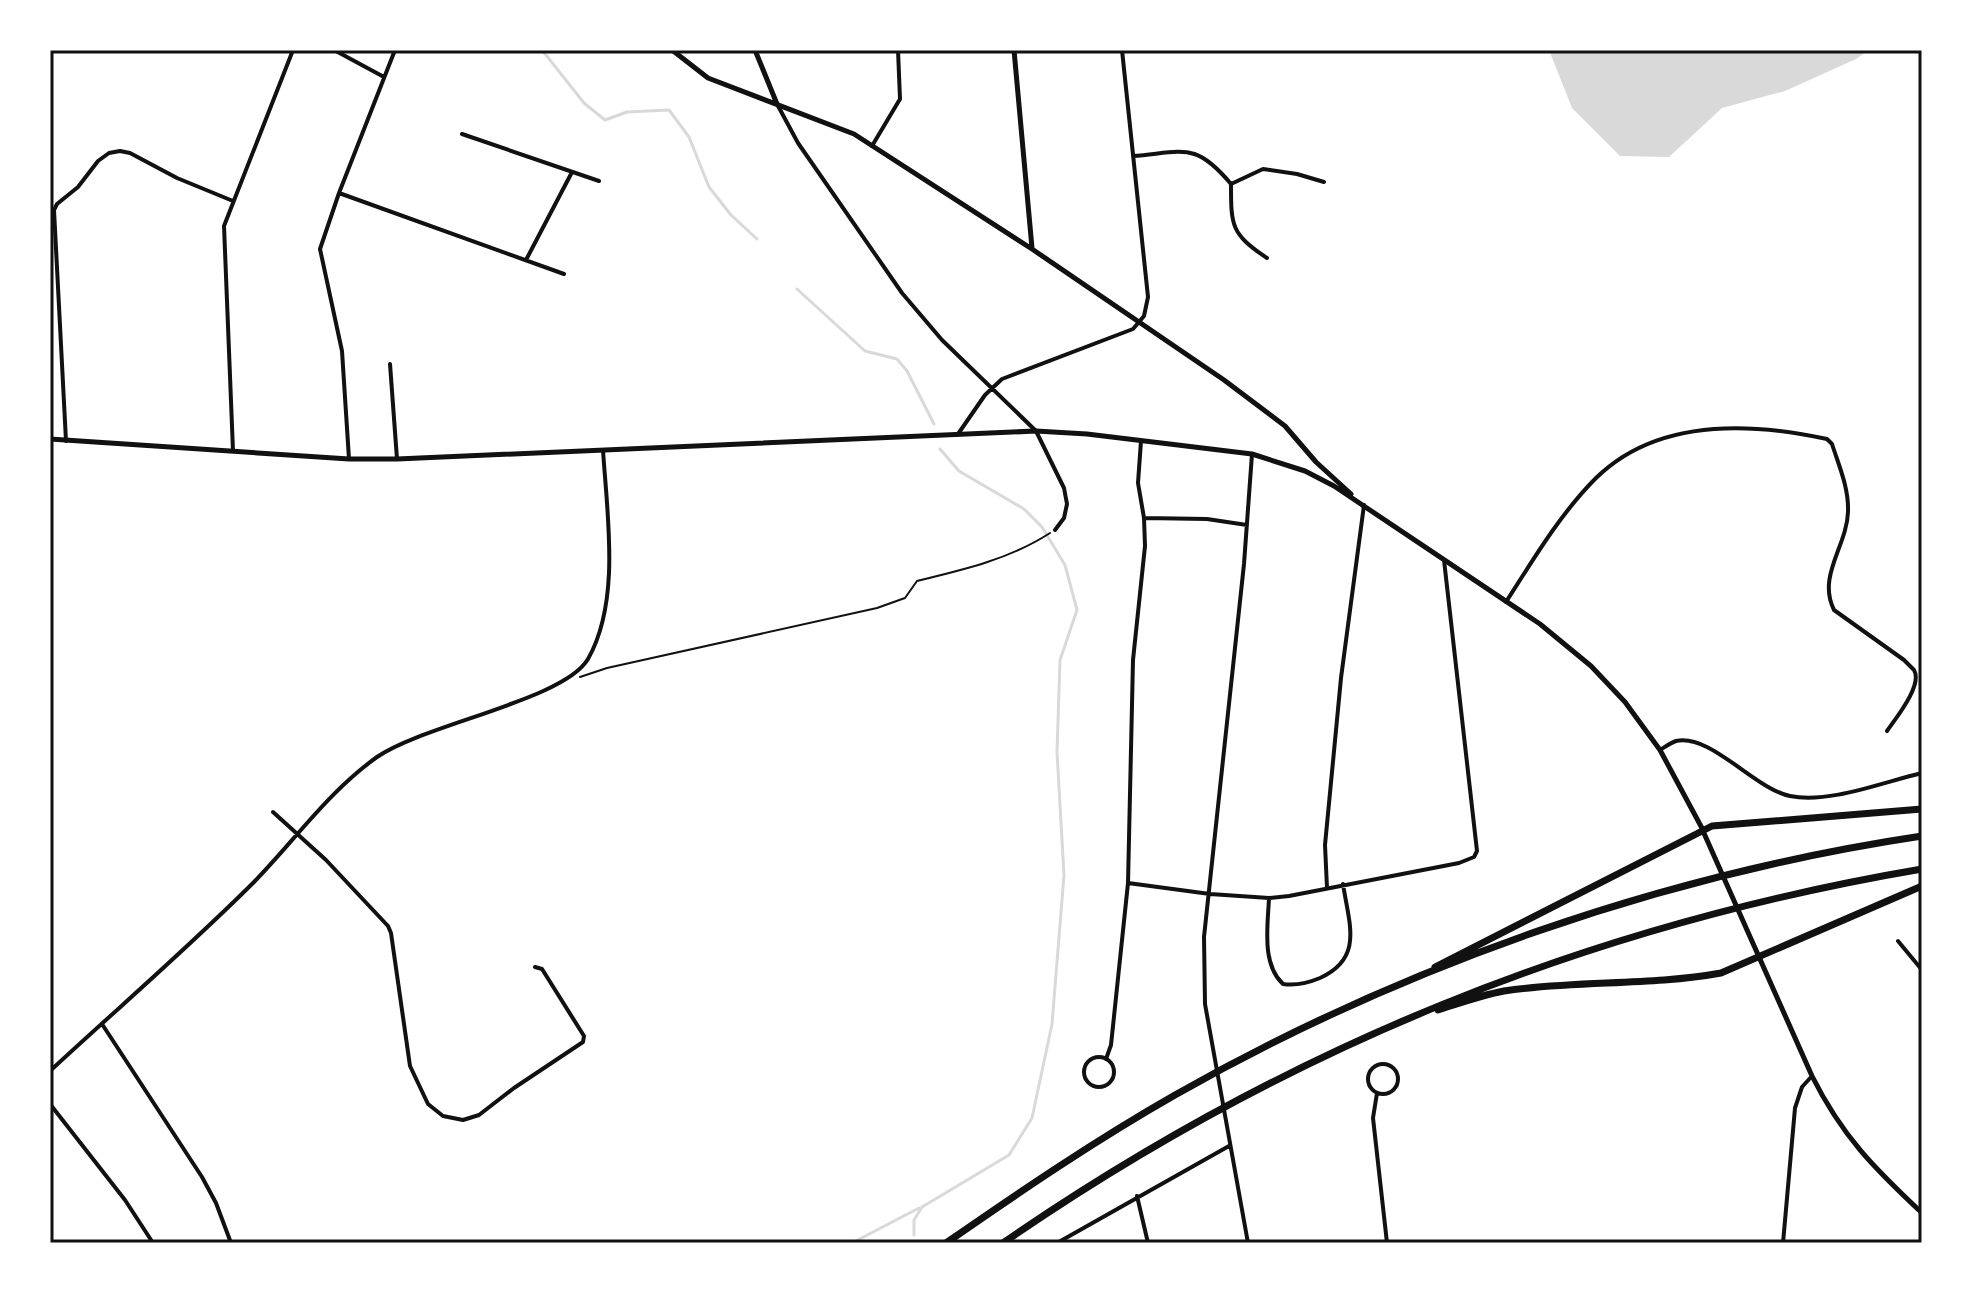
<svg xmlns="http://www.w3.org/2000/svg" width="1972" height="1293" font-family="'IBM Plex Serif',serif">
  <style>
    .water { fill: #d9d9d9 }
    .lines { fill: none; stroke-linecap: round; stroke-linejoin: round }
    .stream { stroke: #d9d9d9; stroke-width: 3 }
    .path { stroke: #111; stroke-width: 2 }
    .minor { stroke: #111; stroke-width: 4 }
    .tertiary { stroke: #111; stroke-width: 5 }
    .secondary { stroke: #111; stroke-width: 5 }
    .motorway { stroke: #111; stroke-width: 7 }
    .neatline { fill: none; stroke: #111; stroke-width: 3 }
  </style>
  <rect width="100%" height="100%" fill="#fff"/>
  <path class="water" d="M1549 50H1869L1856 59 1785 91 1722 108 1669 157 1620 156 1572 108Z"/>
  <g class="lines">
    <path class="stream" d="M542 50 584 103 605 120 627 112 669 110 689 137 709 187 731 215 757 239
      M797 289 865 351 897 359 907 371 934 424
      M914 1235V1220L922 1207 1009 1155 1032 1118 1052 1024 1064 875 1057 752 1060 660 1077 610 1065 565 1042 527 1024 509 959 471 940 449
      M852 1243 919 1208"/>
    <path class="path" d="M580 677 607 668 877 608 905 598 917 581C963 570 1010 559 1050 533"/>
    <path class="minor" d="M334 50 384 77
      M777 104 798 143 902 293 942 340 1036 431 1064 488 1067 504 1064 518 1055 530
      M462 134 599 181
      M872 146 900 99 898 50
      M1133 156C1184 152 1195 141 1231 184 1231 226 1231 234 1267 258
      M1231 184 1263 169 1297 174 1324 182
      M339 193 564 274
      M526 260 571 174
      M390 364 397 459
      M958 434 985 395 1002 379 1133 329 1144 316 1148 297 1122 50
      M66 441 54 210 57 204 78 187 98 161 109 153 120 151 130 153 177 178 233 201
      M233 451 224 226 293 50
      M349 459 342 351 320 249 339 193 395 50
      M1144 518 1207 519 1247 525
      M1506 602C1533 560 1560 514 1596 478 1657 418 1749 422 1827 439L1832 444C1839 466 1849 488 1848 512 1847 546 1817 576 1834 610L1904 660C1905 661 1913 669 1914 670 1923 685 1896 718 1887 731
      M1660 750C1665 747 1670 743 1676 741 1710 733 1755 789 1790 796 1829 804 1883 782 1922 773
      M273 812 326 860 388 926 391 933 410 1066 428 1104 443 1116 463 1120 479 1115 514 1088 583 1042 584 1036 542 969 535 967
      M1128 883 1210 894 1269 898 1289 896 1459 863 1474 857 1477 851 1444 560
      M1327 888 1325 845 1341 678 1364 505
      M1269 898C1268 924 1261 964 1283 984 1296 986 1308 983 1320 978 1364 958 1349 924 1343 884
      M1898 941 1922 970
      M102 1024 202 1177 216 1203 231 1243
      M1084 1072a15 15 0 1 1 30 0a15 15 0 1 1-30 0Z
      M1106 1059 1111 1045 1128 883 1133 660 1145 546 1144 518 1138 483 1141 441
      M1368 1079a15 15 0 1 1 30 0a15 15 0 1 1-30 0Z
      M50 1071C118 1008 188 948 254 882 295 840 328 792 377 757 425 724 564 700 588 659 621 601 607 514 603 450
      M1377 1093 1373 1118 1387 1243
      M50 1104 125 1200 153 1243
      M1137 1196 1148 1243
      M1057 1243 1229 1146
      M1248 1243 1205 1004 1204 937 1244 564 1252 454
      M1783 1243 1795 1108 1802 1087 1812 1076"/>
    <path class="tertiary" d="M672 50 708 78 854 134 1032 249 1224 380 1285 426 1316 462 1351 494
      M755 50 777 104
      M1014 50 1032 248
      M50 439 349 459H397L1036 431 1087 434 1252 454 1305 471 1334 486 1540 624 1591 666 1625 702 1660 750 1703 830"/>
    <path class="secondary" d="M1703 831 1812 1076C1842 1136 1874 1168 1922 1213"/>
    <path class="motorway" d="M1435 967 1712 826 1922 809
      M1438 1010C1460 1003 1482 995 1504 991 1576 980 1650 986 1721 973L1922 886
      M946 1243C1021 1191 1096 1140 1175 1095 1404 965 1662 875 1922 836
      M1003 1243C1284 1049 1586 926 1922 869"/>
  </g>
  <rect width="1972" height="1293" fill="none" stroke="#ffffff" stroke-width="104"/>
  <rect x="52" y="52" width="1868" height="1189" class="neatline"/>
</svg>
